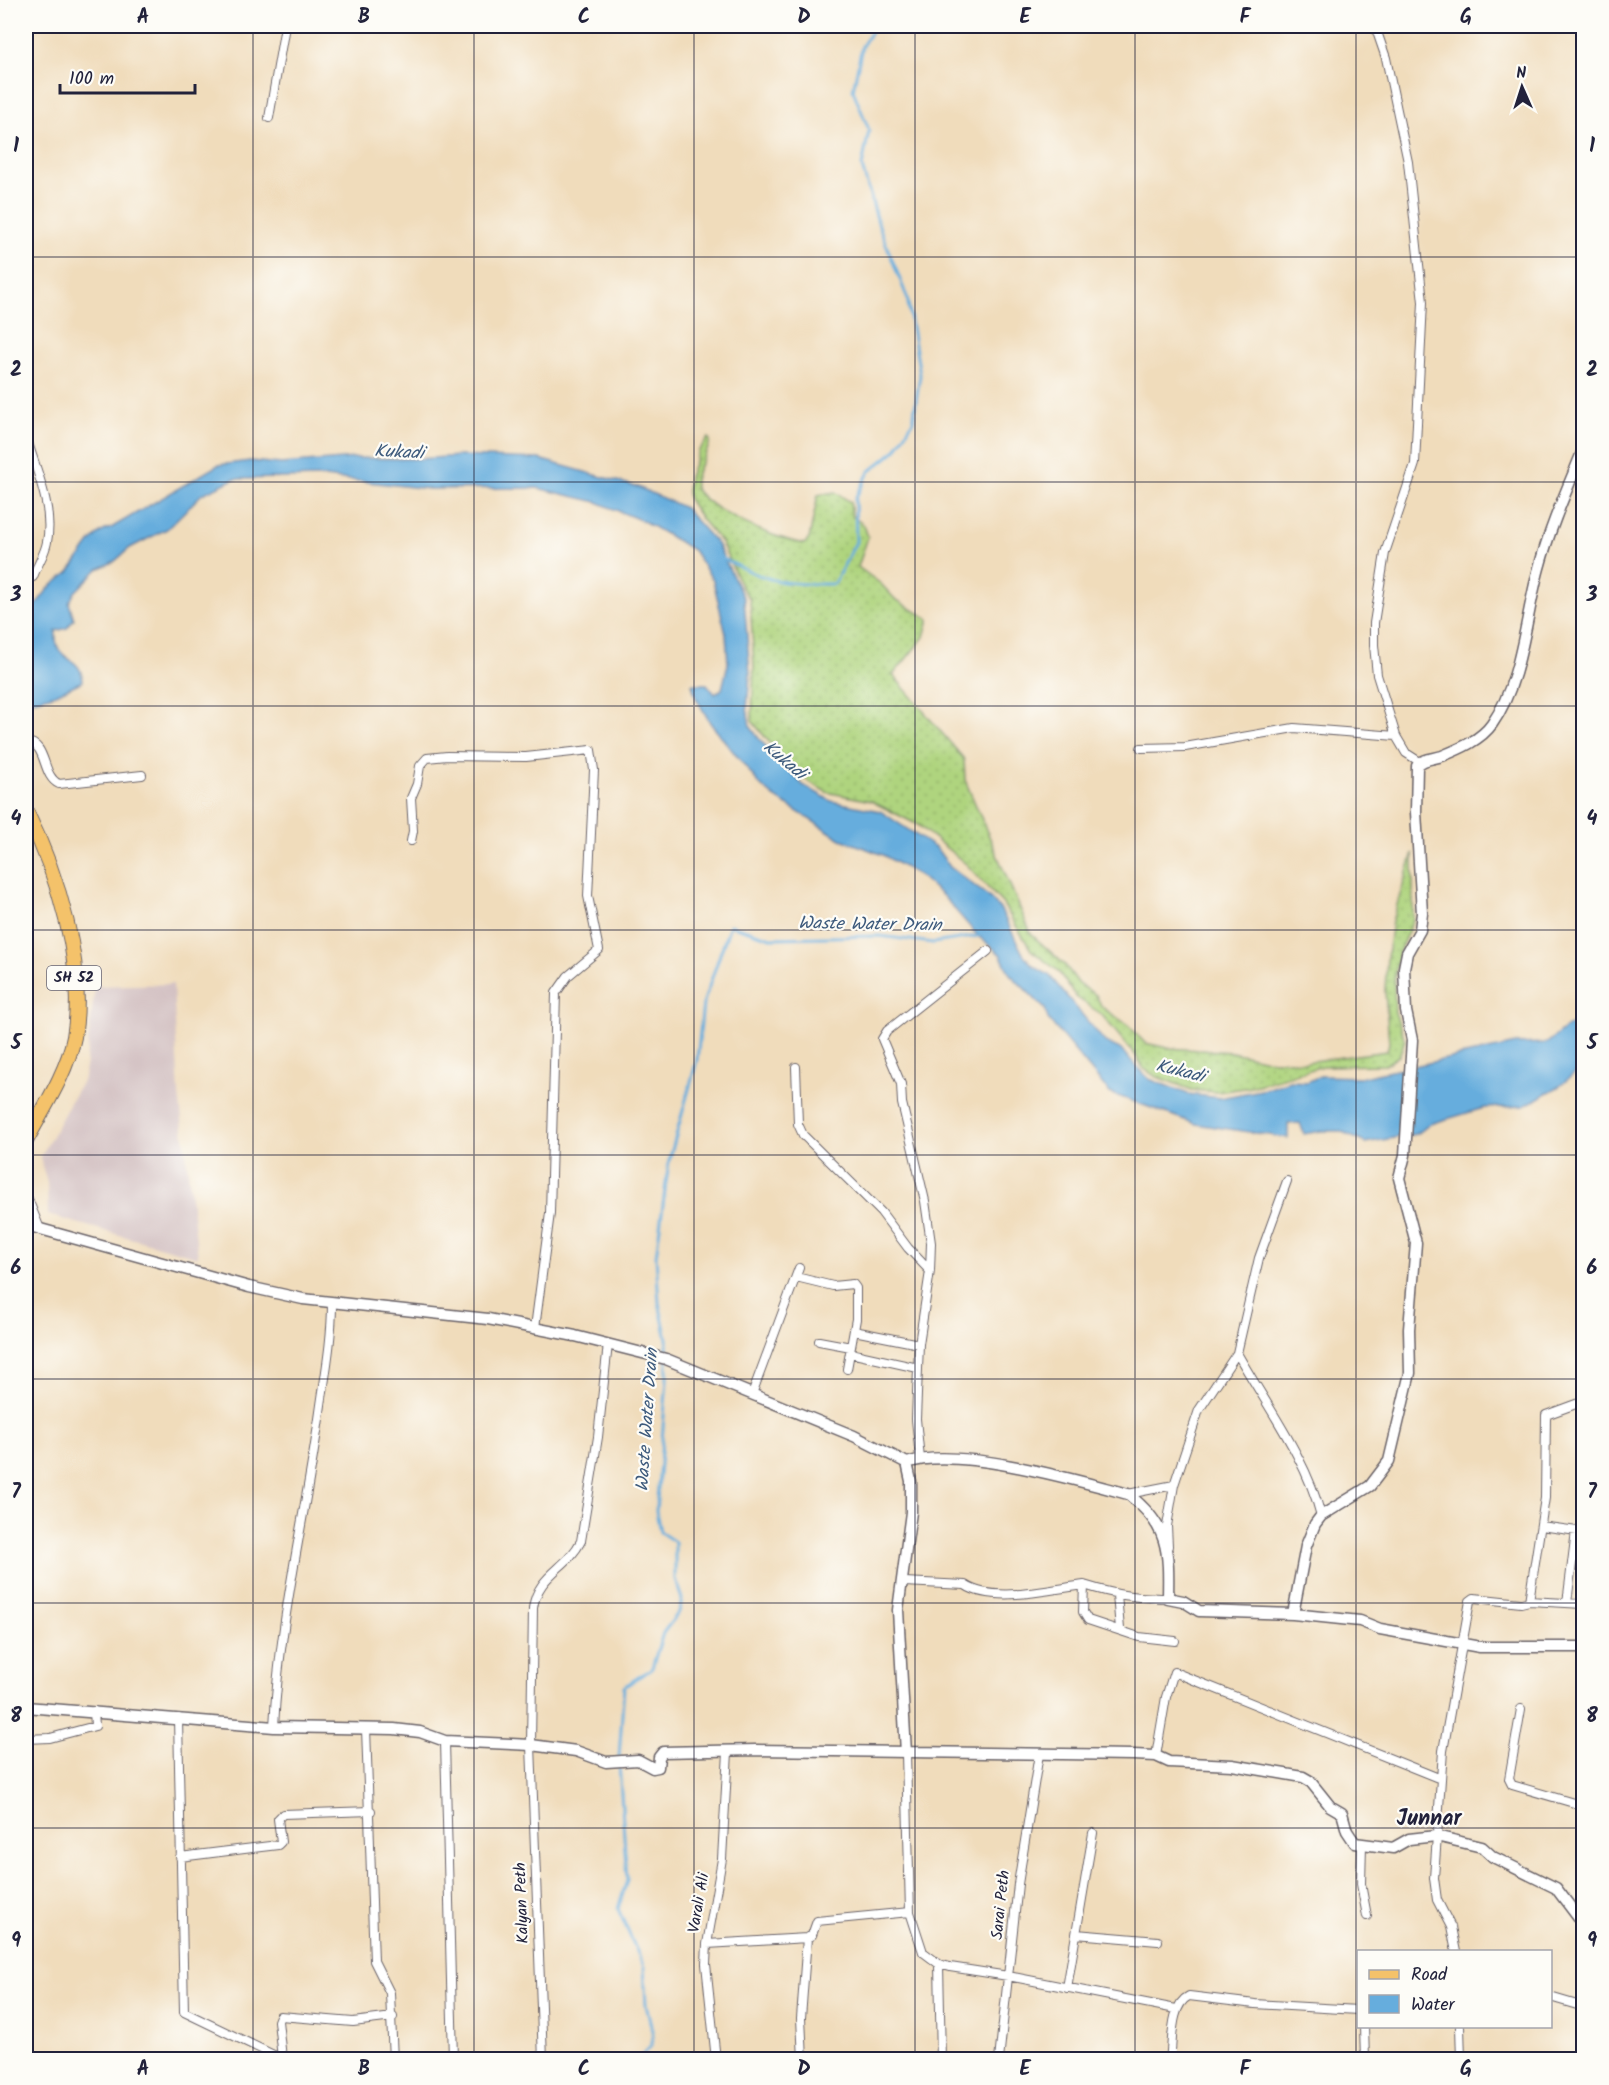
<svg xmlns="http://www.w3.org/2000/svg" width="1609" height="2085" font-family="Kalam,sans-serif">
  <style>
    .industrial { fill: #d2bfc1 }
    .grass { fill: url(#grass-dots); stroke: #687b5c; stroke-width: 1.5 }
    .water { fill: #66addd; stroke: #44688c; stroke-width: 1.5 }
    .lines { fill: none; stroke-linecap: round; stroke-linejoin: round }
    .stream { stroke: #66addd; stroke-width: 3 }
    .minor-casing { stroke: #6a6368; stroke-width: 10 }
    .tertiary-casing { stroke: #6a6368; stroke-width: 13 }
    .primary-casing { stroke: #6a6368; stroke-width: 16 }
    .minor { stroke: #fff; stroke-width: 8 }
    .tertiary { stroke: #fff; stroke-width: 10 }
    .primary { stroke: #f4c26a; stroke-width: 14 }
    .grid { fill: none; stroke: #22223b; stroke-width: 1.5; stroke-opacity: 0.55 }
    .labels { text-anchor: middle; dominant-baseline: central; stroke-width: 4.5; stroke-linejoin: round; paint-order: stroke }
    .shield { fill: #fdfcf7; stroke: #646373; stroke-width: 1.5 }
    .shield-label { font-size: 15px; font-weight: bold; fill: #22223b }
    .street-label { font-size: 16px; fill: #22223b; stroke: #fdfcf7 }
    .water-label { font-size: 18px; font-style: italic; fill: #3d5a7c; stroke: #fdfcf7 }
    .district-label { font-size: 22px; font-weight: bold; fill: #22223b; stroke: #fdfcf7 }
    .neatline { fill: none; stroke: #22223b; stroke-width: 2 }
    .grid-label { font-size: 20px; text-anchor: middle; font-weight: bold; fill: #22223b }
  </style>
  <defs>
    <pattern id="grass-dots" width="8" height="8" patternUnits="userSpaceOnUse" patternTransform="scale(1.5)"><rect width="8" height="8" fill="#afd47e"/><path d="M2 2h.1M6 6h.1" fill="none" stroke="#96b66e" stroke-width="1.8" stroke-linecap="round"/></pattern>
  </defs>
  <rect width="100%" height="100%" fill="#fdfcf7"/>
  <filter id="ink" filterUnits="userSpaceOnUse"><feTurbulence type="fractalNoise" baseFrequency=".0167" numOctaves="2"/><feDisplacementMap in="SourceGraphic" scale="12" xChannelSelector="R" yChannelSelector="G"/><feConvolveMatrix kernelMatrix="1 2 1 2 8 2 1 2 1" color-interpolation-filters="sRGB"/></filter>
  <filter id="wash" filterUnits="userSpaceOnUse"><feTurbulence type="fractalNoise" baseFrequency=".008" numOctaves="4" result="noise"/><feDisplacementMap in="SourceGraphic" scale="24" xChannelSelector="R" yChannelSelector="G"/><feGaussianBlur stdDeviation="1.35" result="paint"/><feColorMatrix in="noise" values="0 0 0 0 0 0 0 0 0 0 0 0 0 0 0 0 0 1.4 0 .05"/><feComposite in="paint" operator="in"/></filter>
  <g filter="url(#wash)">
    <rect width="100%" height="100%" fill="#f0dcbb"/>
    <path class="industrial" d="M173 984 179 1094 198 1257 48 1215 47 1183 40 1158 84 1077 95 986Z"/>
    <path class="grass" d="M708 438 710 440C708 456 692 473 695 488 711 513 775 538 804 544L809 539 818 495 835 492 850 502 852 516 864 525 868 537 858 567 881 584 895 599 929 619 924 637 893 675 964 759 965 780 1031 934 1065 965 1079 984 1096 995 1102 1007 1128 1025 1145 1043 1168 1048 1232 1052 1263 1059 1305 1062 1387 1051 1389 1043 1385 991 1387 957 1392 921 1413 853V920L1399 952 1394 980 1395 1012 1405 1040 1399 1056 1385 1065 1323 1066 1251 1087 1218 1092 1192 1090 1155 1076 1143 1068 1136 1056 1101 1014 1076 997 1058 971 1031 950 1003 904 966 864 918 825 871 801 826 792 801 777 788 765 752 721 754 666 750 599 742 588 721 542 702 520 688 499 687 491 689 477 699 450Z"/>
    <path class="water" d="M459 456 539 459 638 487 685 508 717 544 744 599 750 674 747 708 750 726 760 740 803 785 831 801 880 811 937 849 950 867 989 897 1001 910 1023 954 1033 966 1049 975 1105 1042 1120 1049 1149 1079 1188 1094 1220 1098 1267 1089 1290 1081 1307 1082 1320 1076 1363 1077 1516 1044 1547 1043 1564 1029 1583 1018V1066L1560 1086 1524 1106 1484 1108 1430 1124 1417 1134 1365 1143 1341 1131H1321L1304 1134 1300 1123 1288 1124V1138L1196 1124 1110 1093 1048 1019 1045 1009 1010 974 1000 954 978 936 944 897 920 876 883 855 841 839 774 797 761 786 711 724 696 698 692 684H707L715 694 722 689 728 664 726 634 713 580 693 550 645 522 597 502 537 488 430 489 324 477 234 479 202 494 167 529 130 548 115 561 98 569 75 592 69 603 74 619 67 628 56 631C53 664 81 653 83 681L56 694 26 702V615C36 607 41 597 50 587 56 581 63 578 69 572 82 557 91 533 111 528L218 465 250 461 281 464 355 458 420 459Z"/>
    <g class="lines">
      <path class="stream" d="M722 558C768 582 782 585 834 584L856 542 855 499 869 472 896 450 913 421 920 375 907 297 880 229 862 167 869 130 853 90 862 46 875 26
        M619 1757 624 1687 652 1668 663 1633 679 1612 682 1599 675 1579V1542L660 1532 656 1511 667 1380V1339L659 1303 656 1256 669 1161 697 1060 703 1004 730 925 771 938 880 936 933 943 978 936
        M619 1764 627 1880 618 1909 644 1967 646 2005 653 2034 651 2046 638 2060"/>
    </g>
  </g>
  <g filter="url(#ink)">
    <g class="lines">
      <g class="minor-casing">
        <path id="minor" d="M1375 26 1386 58 1408 162 1423 302 1415 464 1385 553 1374 623V645L1377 675 1396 736 1406 753 1420 762
          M269 118 285 26
          M26 436C35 468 54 507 47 542 45 554 37 565 33 577
          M26 742C48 743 41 776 59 784L142 775
          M1141 748 1185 747 1294 728 1396 736
          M411 841 413 831 411 798 417 784 420 766 427 758 447 756 526 757 591 750 594 770 588 896 599 950 568 976 556 993 550 1213 535 1328
          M796 1067 798 1124 803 1135 881 1212 908 1248 930 1271
          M26 1194 40 1229
          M796 1277 833 1286 853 1284 856 1288V1319L847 1369
          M854 1331 919 1344
          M819 1341 851 1347
          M850 1353 918 1368
          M1237 1353 1259 1258 1287 1181
          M752 1394 799 1268
          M920 1459 916 1419 919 1344 930 1271 931 1243 925 1201 902 1103 901 1084 882 1039 887 1031 988 951
          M1128 1494 1174 1485 1199 1410 1237 1353C1266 1405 1307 1459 1321 1516
          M1541 1526 1584 1532
          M1168 1546 1167 1526 1174 1485
          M904 1582 965 1585C993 1604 1052 1589 1084 1585
          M1117 1595 1120 1629
          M1168 1598C1138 1599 1113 1594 1084 1585L1083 1612 1088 1620 1139 1637 1175 1641
          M1529 1601 1584 1604
          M1567 1603 1576 1531
          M1521 1709 1509 1779 1512 1785 1584 1806
          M178 1718 184 2012 284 2060
          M274 1727C279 1621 305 1517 320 1412 325 1376 332 1340 332 1303
          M366 1728 374 1961 390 1993 393 2060
          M26 1739 50 1738 95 1726 94 1711
          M445 1741 453 2060
          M906 1753 910 1912 923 1952 939 1964 950 1967 1008 1976 1176 2009
          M1156 1756 1166 1697 1174 1672 1441 1779
          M1362 1844 1361 1884 1367 1916
          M180 1857 278 1845 281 1842 278 1819 283 1814 371 1811
          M1076 1934 1158 1941
          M707 1944 807 1938 812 1935 817 1921 910 1912
          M1456 1952 1451 1927 1437 1900 1434 1878 1443 1751 1470 1601 1474 1598 1521 1603 1529 1601 1545 1498 1546 1415 1584 1401
          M939 1964 941 2060
          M1067 1988 1093 1833
          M1550 1997 1584 2007
          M1364 2026 1365 2060
          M1460 2026 1461 2060
          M282 2058 278 2021 280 2016 353 2022 393 2017
          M543 2060 531 1745 533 1608C538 1574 567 1569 581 1541L598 1437 608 1344
          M716 2060 706 1964 707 1944 722 1859 728 1752
          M803 2060 801 2018 807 1938
          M999 2060 1018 1884 1039 1754
          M1170 2060C1173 2041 1170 2005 1189 1996L1255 2004 1358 2010"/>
      </g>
      <g class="tertiary-casing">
        <path id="tertiary" d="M26 1225 249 1287 303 1299 488 1319 575 1336 666 1359 854 1436 907 1463 911 1481V1512L898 1610 906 1753
          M907 1463C957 1446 1076 1480 1128 1494 1169 1526 1169 1550 1168 1598L1183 1601 1199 1611 1293 1614 1360 1621 1380 1629 1480 1647H1584
          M1293 1614 1306 1546 1315 1524 1321 1516 1370 1486 1389 1461 1410 1373 1409 1329 1416 1243 1399 1178 1405 1155 1412 1040 1406 1011 1404 968 1407 953 1420 930 1422 913 1416 812 1417 766C1423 758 1434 759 1442 756 1459 749 1481 740 1492 724 1522 681 1525 618 1539 568 1550 527 1568 487 1584 448
          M26 1707 274 1727 394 1729 420 1732 445 1741 531 1745 576 1751 606 1762 638 1760 653 1768 658 1767 659 1757 663 1752 756 1750 1133 1755 1156 1756 1169 1762 1232 1765 1303 1777 1310 1781 1330 1806 1342 1813 1347 1831 1355 1843 1393 1848 1409 1839 1436 1836 1482 1847 1493 1857 1556 1888 1584 1925"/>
      </g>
      <g class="primary-casing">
        <path id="primary" d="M26 811C58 875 86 965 74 1037 67 1073 43 1109 26 1141"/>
      </g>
      <use href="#minor" class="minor"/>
      <use href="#tertiary" class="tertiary"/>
      <use href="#primary" class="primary"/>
    </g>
  </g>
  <path class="grid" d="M253 26V2060M474 26V2060M694 26V2060M915 26V2060M1135 26V2060M1356 26V2060M26 257H1584M26 482H1584M26 706H1584M26 930H1584M26 1155H1584M26 1379H1584M26 1603H1584M26 1828H1584"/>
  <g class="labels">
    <rect class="shield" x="47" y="966" width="54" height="24" rx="4.5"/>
    <g class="shield-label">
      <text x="74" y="978">SH 52</text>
    </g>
    <g class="street-label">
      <text transform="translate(522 1903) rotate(-92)">Kalyan Peth</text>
      <text transform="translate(699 1903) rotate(-80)">Varali Ali</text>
      <text transform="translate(1001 1905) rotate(-84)">Sarai Peth</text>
    </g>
    <g class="water-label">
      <text transform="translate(399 453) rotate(3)">Kukadi</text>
      <text transform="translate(784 761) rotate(40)">Kukadi</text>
      <text transform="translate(870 925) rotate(1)">Waste Water Drain</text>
      <text transform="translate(1180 1072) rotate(14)">Kukadi</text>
      <text transform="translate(648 1420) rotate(-86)">Waste Water Drain</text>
    </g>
    <g class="district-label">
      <text x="1429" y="1819">Junnar</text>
    </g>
  </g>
  <rect width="1609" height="2085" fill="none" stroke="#fdfcf7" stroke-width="66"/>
  <rect x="1357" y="1950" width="195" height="78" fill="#fdfcf7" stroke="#a5a5ac" stroke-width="1.5"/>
  <rect x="1369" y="1970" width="30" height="9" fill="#f4c26a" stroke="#a5a5ac" stroke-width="1.5"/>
  <text x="1411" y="1980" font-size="18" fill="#22223b">Road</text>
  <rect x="1369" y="1995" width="30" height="18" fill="#66addd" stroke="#a5a5ac" stroke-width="1.5"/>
  <text x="1411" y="2010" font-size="18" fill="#22223b">Water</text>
  <g transform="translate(1522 87) rotate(357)" stroke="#fdfcf7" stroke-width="4.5" paint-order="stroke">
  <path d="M0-4.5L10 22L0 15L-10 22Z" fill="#22223b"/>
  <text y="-9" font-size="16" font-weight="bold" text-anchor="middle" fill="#22223b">N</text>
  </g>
  <path d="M60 84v9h135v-9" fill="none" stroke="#22223b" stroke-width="3"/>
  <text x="69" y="84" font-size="18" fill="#22223b" stroke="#fdfcf7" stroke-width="4.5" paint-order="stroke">100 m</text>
  <rect x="33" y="33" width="1543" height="2019" class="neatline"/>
  <g class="grid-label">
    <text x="143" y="23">A</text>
    <text x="364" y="23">B</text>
    <text x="584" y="23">C</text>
    <text x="804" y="23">D</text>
    <text x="1025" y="23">E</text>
    <text x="1245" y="23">F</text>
    <text x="1466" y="23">G</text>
    <text x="16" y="152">1</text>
    <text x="1592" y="152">1</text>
    <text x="16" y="376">2</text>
    <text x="1592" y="376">2</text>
    <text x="16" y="601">3</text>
    <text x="1592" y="601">3</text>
    <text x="16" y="825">4</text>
    <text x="1592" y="825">4</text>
    <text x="16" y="1049">5</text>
    <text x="1592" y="1049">5</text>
    <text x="16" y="1274">6</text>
    <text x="1592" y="1274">6</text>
    <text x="16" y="1498">7</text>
    <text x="1592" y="1498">7</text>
    <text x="16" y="1722">8</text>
    <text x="1592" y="1722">8</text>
    <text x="16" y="1947">9</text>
    <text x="1592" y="1947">9</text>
    <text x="143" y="2075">A</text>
    <text x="364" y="2075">B</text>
    <text x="584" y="2075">C</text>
    <text x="804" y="2075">D</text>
    <text x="1025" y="2075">E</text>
    <text x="1245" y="2075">F</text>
    <text x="1466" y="2075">G</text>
  </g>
</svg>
